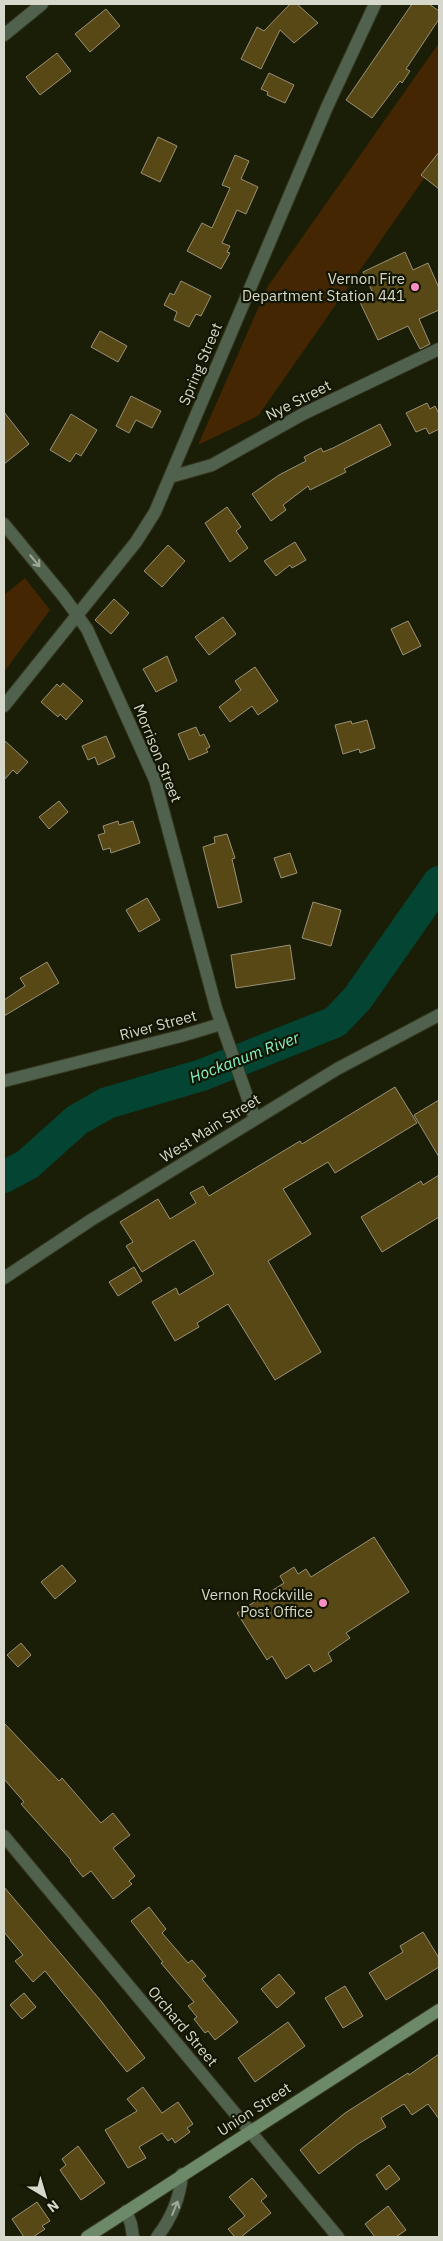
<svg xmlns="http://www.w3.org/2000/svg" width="443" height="2241" font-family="'IBM Plex Sans',sans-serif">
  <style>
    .green { fill: #442602 }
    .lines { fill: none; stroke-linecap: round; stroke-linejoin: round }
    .river { stroke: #034532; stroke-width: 32 }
    .building { fill: #584816; stroke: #9a9176 }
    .street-casing { stroke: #353822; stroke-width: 14 }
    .secondary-casing { stroke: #353822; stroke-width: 14 }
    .street { stroke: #50624d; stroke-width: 12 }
    .secondary { stroke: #6d8a68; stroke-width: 12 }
    .oneway { stroke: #a0a998 }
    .poi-dot { fill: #fb8fc5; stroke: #121501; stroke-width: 2 }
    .labels { text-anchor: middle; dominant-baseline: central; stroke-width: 4.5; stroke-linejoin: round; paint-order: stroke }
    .poi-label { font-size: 15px; fill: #d5d8ca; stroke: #121501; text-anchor: end }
    .street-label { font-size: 15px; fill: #d5d8ca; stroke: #121501 }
    .water-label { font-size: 16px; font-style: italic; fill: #86f2c8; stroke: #121501 }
  </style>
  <rect width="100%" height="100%" fill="#1b1e07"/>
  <path class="green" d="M439 43V157L258 416 198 445 268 286Z
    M25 578 50 610 4 672V595Z"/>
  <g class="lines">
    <path class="river" d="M4 1177 28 1164 77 1120 107 1103 202 1075 335 1022 357 999 439 882"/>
  </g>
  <path class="building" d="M290 4H297L318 23 294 43 280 30 261 69 241 59 257 27 264 31Z
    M412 4H429L439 11V19L406 69 410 71 402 83 400 81 372 118 346 100Z
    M106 9 120 26 90 52 75 34Z
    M57 53 71 71 40 95 26 77Z
    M269 73 294 85 285 103 267 95 268 92 261 89Z
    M158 137 177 146 160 182 141 173Z
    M439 152V189L421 175Z
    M235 155 249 161 241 179 258 187 246 214 237 210 222 243 230 246 227 252 230 253 221 269 187 251 202 223 212 228 230 188 222 185Z
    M405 252 413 270 428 263 439 288V310L419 319 430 344 420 349 408 326 378 340 358 298 372 291 363 272Z
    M181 281 211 296 201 316 196 314 189 327 174 320 177 312 164 305 170 293 174 295Z
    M100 331 127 346 118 362 91 347Z
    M131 396 161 411 152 428 136 420 129 433 116 426Z
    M427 403 430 409 435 406 439 414V429L429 434 426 428 416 432 406 413Z
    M4 412 29 444 4 464Z
    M71 414 97 430 81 456 76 453 70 462 50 450Z
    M380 424 391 445 344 469 346 472 310 490 308 486 283 505 286 510 271 521 252 494 279 475 306 461 304 457 321 448 323 452 333 448Z
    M227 507 241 527 236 531 248 548 230 562 205 523Z
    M295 542 306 560 292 568 290 565 276 576 264 561Z
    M168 545 185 561 162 587 144 571Z
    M114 599 129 613 111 634 95 620Z
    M223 617 236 634 209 655 195 637Z
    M408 621 421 646 403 655 391 629Z
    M167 656 177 681 156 692 143 669Z
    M255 667 278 701 258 715 252 706 230 722 219 707 241 690 235 681Z
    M63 683 83 701 66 720 60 714 58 717 41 702 57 684 60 687Z
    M367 720 375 748 360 753 359 749 343 754 335 725 351 721 352 724Z
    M196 727 200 736 204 734 210 747 206 749 208 752 189 760 178 734Z
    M106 736 115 757 98 765 95 757 88 760 82 746Z
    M4 740 28 762 17 774 13 770 4 780Z
    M59 801 68 812 49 829 39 817Z
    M118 821 119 825 133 821 140 843 111 853 110 848 103 850 98 835 105 833 103 826Z
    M227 834 235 858 232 859 242 902 218 908 203 847 215 843 214 837Z
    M290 853 297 873 281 878 274 858Z
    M147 898 160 920 139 932 126 910Z
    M313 902 341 910 331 946 302 938Z
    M290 945 295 979 236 988 231 955Z
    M47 962 59 983 4 1016V1000L25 986 20 978Z
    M395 1087 417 1123 335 1173 328 1162 283 1189 311 1234 268 1261 321 1352 275 1380 228 1304 197 1323 199 1327 175 1341 152 1302 176 1288 179 1295 214 1274 194 1240 142 1272 126 1246 133 1242 120 1222 158 1199 170 1219 196 1203 190 1193 203 1186 209 1196 300 1141 302 1144Z
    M439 1100V1157L414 1115Z
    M439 1175V1217L382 1252 361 1217 421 1181 423 1185Z
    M134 1267 142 1281 118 1296 109 1282Z
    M374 1537 409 1592 346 1633 350 1638 328 1653 332 1661 314 1672 309 1664 286 1679 272 1656 267 1660 237 1613 284 1583 280 1576 294 1567 298 1574 306 1569 311 1577Z
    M62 1565 76 1581 55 1599 41 1582Z
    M21 1643 31 1655 18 1667 7 1655Z
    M4 1723 59 1781 62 1778 101 1823 113 1813 130 1835 113 1848 135 1876 129 1881 132 1884 113 1899 91 1871 83 1877 70 1861 71 1860 21 1804 24 1802 4 1779Z
    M4 1887 101 2001 145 2058 127 2072 45 1971 33 1982 15 1961 23 1955 4 1932Z
    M149 1907 166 1929 162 1933 188 1963 192 1960 206 1976 202 1979 238 2022 215 2040 208 2031 205 2033 194 2019 197 2017 188 2006 194 2002 161 1963 163 1962 131 1921Z
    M423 1932 439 1958V1967L386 2000 369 1973 403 1952 400 1946Z
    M279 1974 295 1993 277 2008 261 1989Z
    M345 1986 363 2016 343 2028 325 1998Z
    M24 1993 36 2007 22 2019 10 2005Z
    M288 2022 305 2046 255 2082 238 2058Z
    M439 2054V2119L428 2104 412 2115 404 2104 381 2118 386 2127 358 2144 319 2174 300 2150 345 2113 408 2073 409 2075Z
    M143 2087 162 2113 178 2102 193 2124 187 2128 190 2132 175 2143 172 2138 168 2141 162 2133 139 2147 146 2158 128 2168 105 2130 137 2111 127 2099Z
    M78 2146 105 2183 81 2200 60 2170 66 2165 62 2159Z
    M389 2165 400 2179 386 2190 376 2175Z
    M252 2178 267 2196 261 2201 271 2213 241 2237H235L228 2229 245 2216 229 2197Z
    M37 2202 50 2221 42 2226 45 2229 33 2237H24L12 2219Z
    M388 2206 406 2230 396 2237H375L365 2224Z"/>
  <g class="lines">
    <g class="street-casing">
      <path id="street" d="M4 35 42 4
        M170 477 212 465 303 414 439 349
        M4 524 64 597 87 629 155 780 216 1008 255 1119
        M4 706 136 542 155 512 327 107 375 4
        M4 1081 181 1036 221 1024
        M4 1278 91 1220 337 1069 439 1015
        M4 1836 338 2237
        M126 2211 131 2224 133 2237
        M157 2237C172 2218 180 2199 182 2174"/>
    </g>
    <g class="secondary-casing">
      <path id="secondary" d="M87 2237 439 2010"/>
    </g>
    <use href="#street" class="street"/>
    <use href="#secondary" class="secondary"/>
  </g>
  <defs><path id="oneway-shaft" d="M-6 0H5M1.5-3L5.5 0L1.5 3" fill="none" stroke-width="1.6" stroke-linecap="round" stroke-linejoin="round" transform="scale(1.25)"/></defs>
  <g class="oneway">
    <use href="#oneway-shaft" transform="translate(35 561) rotate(50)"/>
    <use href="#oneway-shaft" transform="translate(175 2208) rotate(-68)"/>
  </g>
  <g class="poi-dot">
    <circle cx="415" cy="287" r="5"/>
    <circle cx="323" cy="1603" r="5"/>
  </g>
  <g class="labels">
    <g class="poi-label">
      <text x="405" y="278">Vernon Fire<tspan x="405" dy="17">Department Station 441</tspan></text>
      <text x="313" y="1594">Vernon Rockville<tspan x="313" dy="17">Post Office</tspan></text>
    </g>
    <g class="street-label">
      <text transform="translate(200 364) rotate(-67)">Spring Street</text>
      <text transform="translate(298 400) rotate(-27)">Nye Street</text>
      <text transform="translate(158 753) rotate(68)">Morrison Street</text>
      <text transform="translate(158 1025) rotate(-15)">River Street</text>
      <text transform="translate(210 1128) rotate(-32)">West Main Street</text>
      <text transform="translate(183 2026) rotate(50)">Orchard Street</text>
      <text transform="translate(254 2109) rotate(-33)">Union Street</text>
    </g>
    <g class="water-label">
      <text transform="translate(244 1057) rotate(-21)">Hockanum River</text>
    </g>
  </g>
  <rect width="443" height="2241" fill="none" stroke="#d5d8ca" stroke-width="10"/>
  <g transform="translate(45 2196) rotate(142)" stroke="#121501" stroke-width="4" paint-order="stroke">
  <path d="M0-4L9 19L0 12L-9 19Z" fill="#d5d8ca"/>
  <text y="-8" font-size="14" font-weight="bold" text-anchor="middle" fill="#d5d8ca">N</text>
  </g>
</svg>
